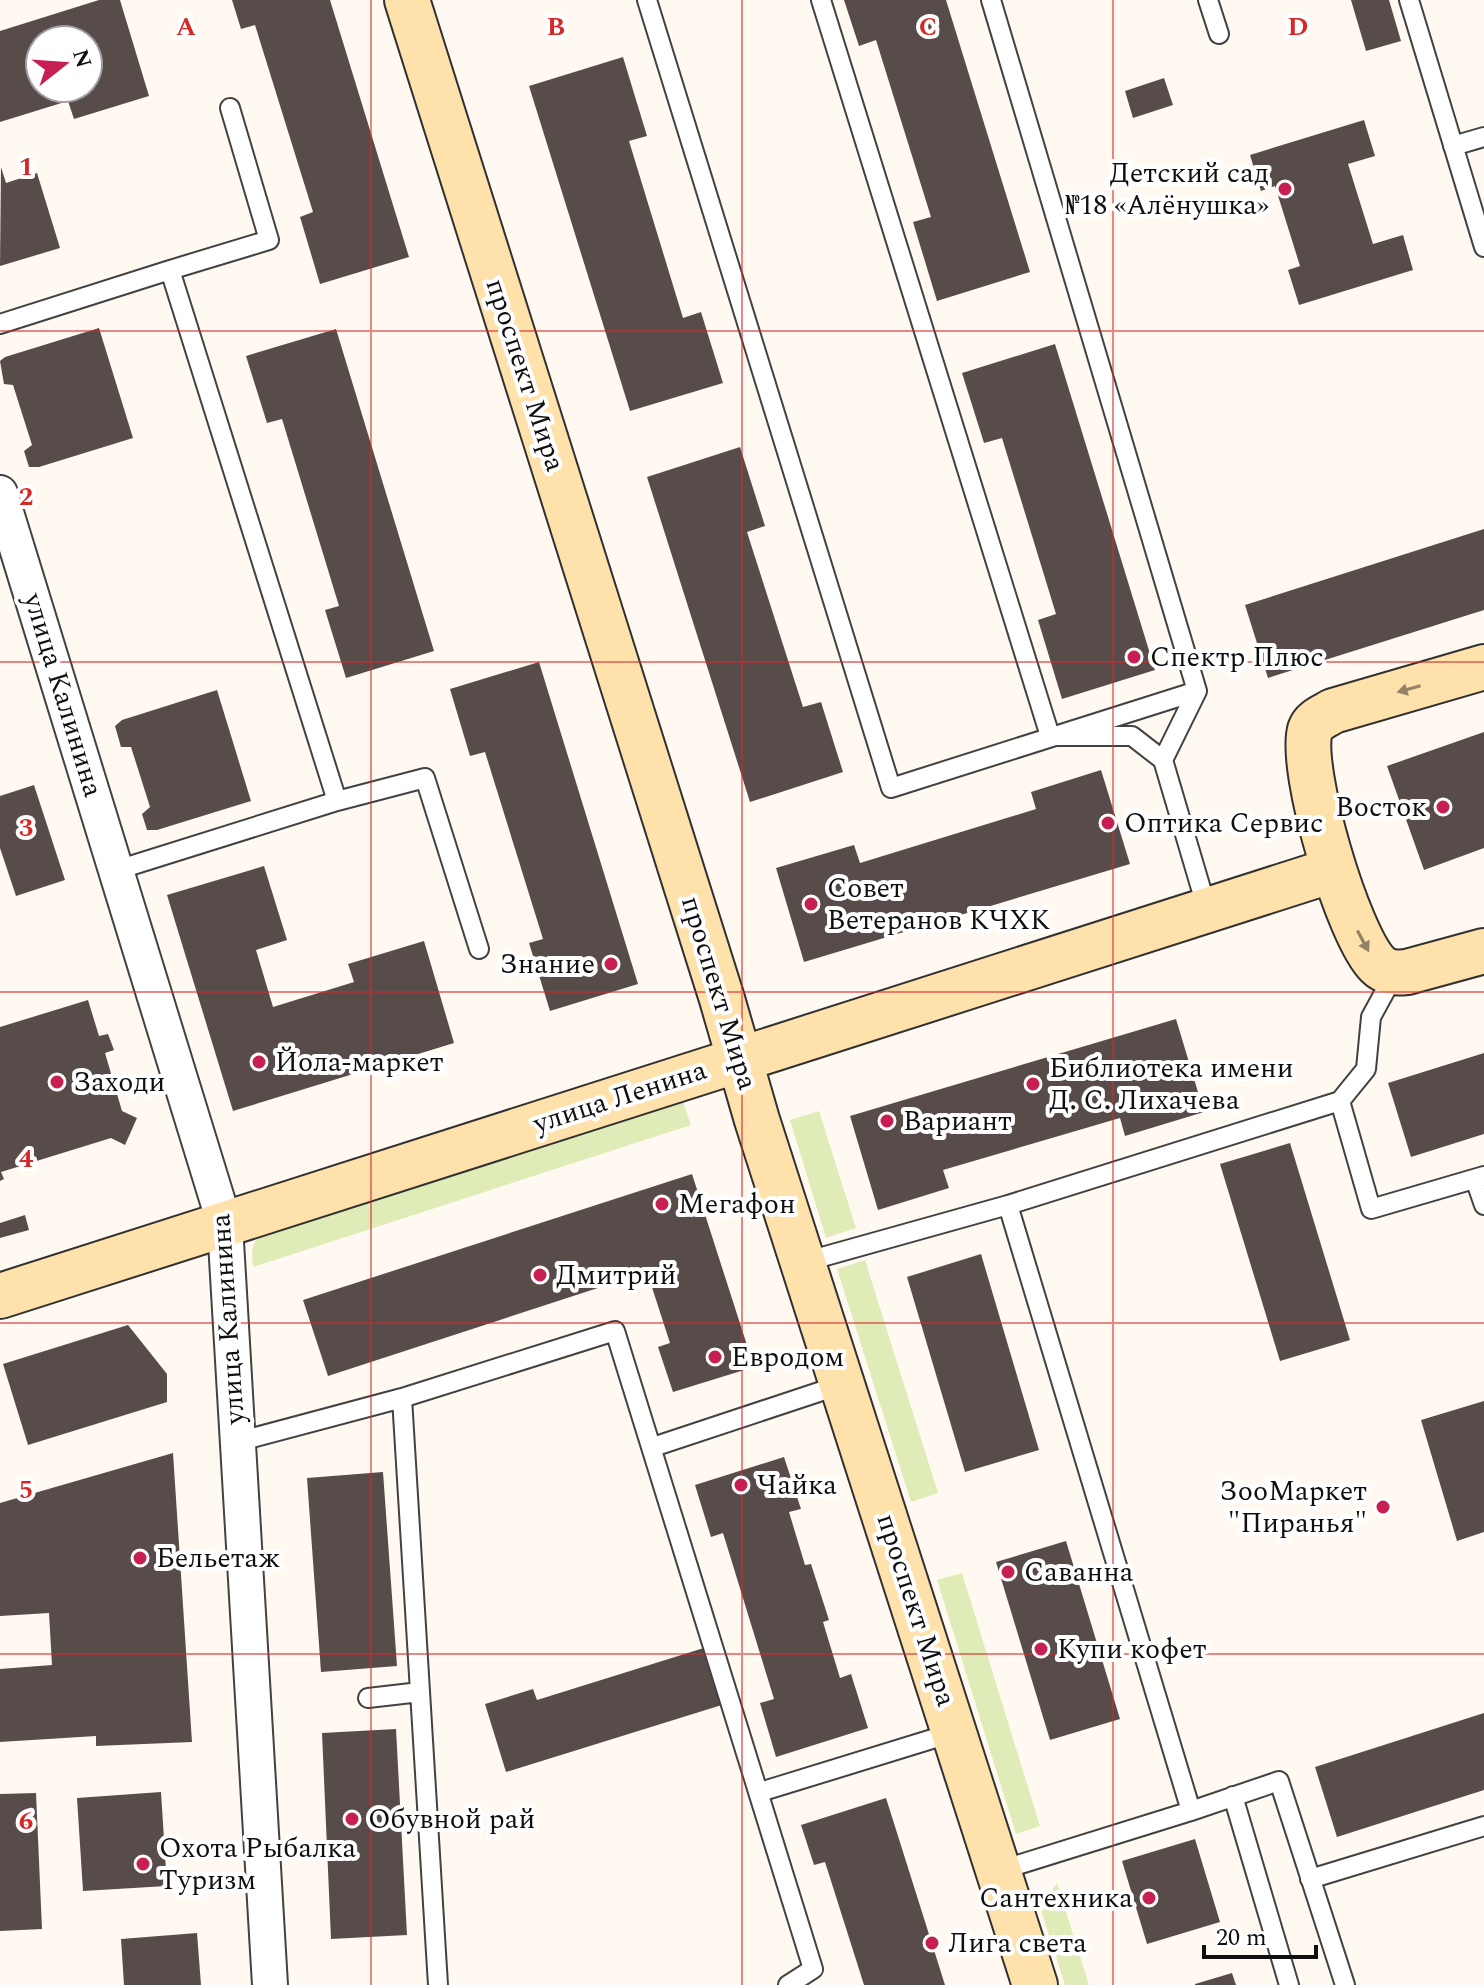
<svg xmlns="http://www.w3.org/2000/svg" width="1484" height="1985" font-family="Spectral,serif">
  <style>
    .green { fill: #e0ecb8 }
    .building { fill: #584c4b; fill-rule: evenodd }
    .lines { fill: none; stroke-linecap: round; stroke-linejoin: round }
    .lane-casing { stroke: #424242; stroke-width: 22 }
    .street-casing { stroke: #424242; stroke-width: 38 }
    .secondary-casing { stroke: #313131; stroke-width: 48 }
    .lane { stroke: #fff; stroke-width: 18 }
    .street { stroke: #fff; stroke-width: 34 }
    .secondary { stroke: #ffe1ac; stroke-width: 44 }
    .oneway { fill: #938265 }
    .grid { fill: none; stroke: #d62828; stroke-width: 2; stroke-opacity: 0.55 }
    .poi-dot { fill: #c71f51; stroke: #fff; stroke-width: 3 }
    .labels { text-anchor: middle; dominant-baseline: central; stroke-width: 8; stroke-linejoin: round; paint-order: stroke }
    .poi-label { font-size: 28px; fill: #0f0f0f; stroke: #fff; text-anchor: start }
    .street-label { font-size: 28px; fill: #0f0f0f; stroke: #fff }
    .grid-label { font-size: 26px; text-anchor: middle; font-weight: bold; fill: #d62828; stroke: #fff; stroke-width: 8; stroke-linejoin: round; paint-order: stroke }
  </style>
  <rect width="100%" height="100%" fill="#fff9f1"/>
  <path class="green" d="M683 1102 691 1125 253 1267C251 1247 251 1240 270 1230Z
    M819 1111 856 1228 826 1238 790 1120Z
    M865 1260 938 1493 911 1502 837 1269Z
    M962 1573 1040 1826 1016 1834 937 1580Z
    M1057 1883 1089 1985H1065L1040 1907Z"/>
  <path class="building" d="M99 0H120L149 96 74 119 68 101 0 122V31ZM40 40H88V88H40Z
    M232 0H330L409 257 320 284 300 217 313 212 255 25 241 29Z
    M844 0H946L1030 272 937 301 913 222 931 217 876 40 859 46Z
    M1351 0H1389L1401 41 1366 51Z
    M623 57 647 136 629 141 683 318 701 312 723 383 630 411 529 86Z
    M1164 78 1173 105 1133 118 1125 91Z
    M1364 120 1375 156 1348 164 1373 244 1403 235 1413 270 1299 305 1288 270 1300 266 1275 186 1261 191 1250 155Z
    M1 167 6 183 37 173 60 248 0 266Z
    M99 328 133 438 39 467H29L24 451 32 445 13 385 4 384 0 361 5 357Z
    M336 329 434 651 346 678 325 610 339 606 282 419 267 423 246 356Z
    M1055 344 1155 670 1062 699 1038 620 1056 614 1002 438 984 443 962 373Z
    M740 447 765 526 747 532 803 707 821 702 843 772 750 802 647 477Z
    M1484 529V610L1268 678 1245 605Z
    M539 662 638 984 550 1011 529 943 543 939 485 752 470 756 450 689Z
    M217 690 251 801 157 830H147L142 814 150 807 131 747H121L115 726 122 720Z
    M1484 732V848L1424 870 1387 766Z
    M1101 770 1130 864 804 962 776 868 854 845 860 863 1036 809 1031 792Z
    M34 785 65 880 16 896 0 848V796Z
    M264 866 287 940 256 950 273 1007 354 982 348 964 424 941 454 1043 233 1111 167 895Z
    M88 1000 99 1036 108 1034 114 1050 105 1053 122 1111 137 1118 125 1145 111 1138 1 1172 4 1179 0 1181V1027Z
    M1176 1019 1204 1112 1125 1136 1120 1118 943 1170 949 1188 878 1210 850 1116Z
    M1484 1053V1134L1411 1157 1388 1083Z
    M1290 1143 1350 1340 1280 1361 1220 1164Z
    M692 1174 754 1367 673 1392 658 1347 670 1343 647 1272 328 1376 303 1300Z
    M25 1215 29 1230 0 1238V1223Z
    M981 1254 1039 1450 965 1472 907 1277Z
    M128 1325 167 1374V1402L28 1445 3 1364Z
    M1484 1401V1532L1457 1541 1421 1420Z
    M173 1453 192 1742 96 1746V1736L0 1742V1669L52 1665 49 1613 0 1616V1503Z
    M784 1457 801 1509 789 1512 805 1565 811 1564 829 1620 823 1622 840 1678 851 1674 868 1728 776 1757 760 1703 774 1699 723 1533 711 1537 695 1485Z
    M383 1472 397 1666 321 1672 307 1478Z
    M1066 1541 1120 1719 1050 1740 996 1562Z
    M707 1647 725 1704 506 1772 485 1704 533 1689 537 1700Z
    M1484 1713V1790L1337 1837 1315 1767Z
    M396 1729 407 1935 331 1939 322 1733Z
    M161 1792 167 1886 83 1891 77 1798Z
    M36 1793 42 1929 0 1931V1794Z
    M886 1798 945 1985H864L825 1862 814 1865 801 1825Z
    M1195 1839 1220 1922 1147 1944 1122 1861Z
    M197 1933 201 1985H124L121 1939Z
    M1232 1973 1236 1985H1195V1984Z"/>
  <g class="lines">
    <g class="lane-casing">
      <path id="lane" d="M647 0 891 788 1197 691 1163 760
        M821 0 1050 736H1132L1163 760 1207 909
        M991 0 1197 691
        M1208 0 1219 34
        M1409 0 1484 247
        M230 108 269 240 170 270 337 801 425 778 479 949
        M1453 146 1484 137
        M0 324 170 270
        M117 870 337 801
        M1395 973 1371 1017 1366 1069 1340 1101 1371 1209 1484 1176
        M1475 1179 1484 1205
        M1008 1205 1340 1101
        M804 1262 1008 1205 1191 1811 998 1871
        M402 1398 438 1985
        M237 1442 402 1398 615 1331 813 1969 788 1985
        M653 1447 843 1384
        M368 1698 420 1692
        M760 1792 955 1732
        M1233 1796 1289 1985
        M1191 1811 1279 1781 1345 1985
        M1310 1879 1484 1826"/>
    </g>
    <g class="street-casing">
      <path id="street" d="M0 493 225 1225 270 1985"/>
    </g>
    <g class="secondary-casing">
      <path id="secondary" d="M407 0 722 999 757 1120 1035 1985
        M1484 667 1333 711C1325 716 1313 720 1310 730 1299 770 1348 936 1378 965 1386 973 1396 973 1407 972L1484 951
        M0 1296 1333 870"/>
    </g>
    <use href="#lane" class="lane"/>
    <use href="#street" class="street"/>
    <use href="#secondary" class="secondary"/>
  </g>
  <defs><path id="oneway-solid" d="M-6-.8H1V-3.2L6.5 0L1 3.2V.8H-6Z" transform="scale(2)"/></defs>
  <g class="oneway">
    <use href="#oneway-solid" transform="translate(1409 689) rotate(164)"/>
    <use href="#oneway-solid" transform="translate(1363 941) rotate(62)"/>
  </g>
  <path class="grid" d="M371 0V1985M742 0V1985M1113 0V1985M0 331H1484M0 662H1484M0 992H1484M0 1323H1484M0 1654H1484"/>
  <g class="poi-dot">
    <circle cx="1285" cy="189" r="8"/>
    <circle cx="1134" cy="657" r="8"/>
    <circle cx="1443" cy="807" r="8"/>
    <circle cx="1108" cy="823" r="8"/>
    <circle cx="811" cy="904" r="8"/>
    <circle cx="611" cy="964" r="8"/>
    <circle cx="259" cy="1062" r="8"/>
    <circle cx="57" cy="1082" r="8"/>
    <circle cx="1033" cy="1084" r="8"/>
    <circle cx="887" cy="1121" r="8"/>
    <circle cx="662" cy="1204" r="8"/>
    <circle cx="540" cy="1275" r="8"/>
    <circle cx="715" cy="1357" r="8"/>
    <circle cx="741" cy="1485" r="8"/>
    <circle cx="1383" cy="1507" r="8"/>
    <circle cx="140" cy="1558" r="8"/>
    <circle cx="1008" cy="1572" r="8"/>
    <circle cx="1041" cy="1649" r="8"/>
    <circle cx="352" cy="1819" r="8"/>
    <circle cx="143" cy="1864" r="8"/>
    <circle cx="1149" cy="1898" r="8"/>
    <circle cx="932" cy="1943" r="8"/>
  </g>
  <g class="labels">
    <g class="poi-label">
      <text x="1269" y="173" text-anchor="end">Детский сад<tspan x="1269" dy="32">№18 «Алёнушка»</tspan></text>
      <text x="1150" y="657">Спектр Плюс</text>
      <text x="1427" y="807" text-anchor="end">Восток</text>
      <text x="1124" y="823">Оптика Сервис</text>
      <text x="827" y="888">Совет<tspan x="827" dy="32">Ветеранов КЧХК</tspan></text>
      <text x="595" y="964" text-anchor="end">Знание</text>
      <text x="275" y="1062">Йола-маркет</text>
      <text x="1049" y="1068">Библиотека имени<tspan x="1049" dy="32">Д. С. Лихачева</tspan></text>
      <text x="73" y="1082">Заходи</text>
      <text x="903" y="1121">Вариант</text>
      <text x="678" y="1204">Мегафон</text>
      <text x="556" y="1275">Дмитрий</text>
      <text x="731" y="1357">Евродом</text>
      <text x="757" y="1485">Чайка</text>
      <text x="1367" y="1491" text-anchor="end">ЗооМаркет<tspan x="1367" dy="32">"Пиранья"</tspan></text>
      <text x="156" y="1558">Бельетаж</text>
      <text x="1024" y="1572">Саванна</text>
      <text x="1057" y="1649">Купи кофет</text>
      <text x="368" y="1819">Обувной рай</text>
      <text x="159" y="1848">Охота Рыбалка<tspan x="159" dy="32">Туризм</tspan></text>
      <text x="1133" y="1898" text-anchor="end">Сантехника</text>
      <text x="948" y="1943">Лига света</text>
    </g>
    <g class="street-label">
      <text transform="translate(525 375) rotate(72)">проспект Мира</text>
      <text transform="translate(63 695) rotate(73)">улица Калинина</text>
      <text transform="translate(719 993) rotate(73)">проспект Мира</text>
      <text transform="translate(620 1097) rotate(-18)">улица Ленина</text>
      <text transform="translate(228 1319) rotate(-94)">улица Калинина</text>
      <text transform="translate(916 1610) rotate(72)">проспект Мира</text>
    </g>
  </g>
  <g class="grid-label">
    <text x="186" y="35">A</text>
    <text x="556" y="35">B</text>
    <text x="928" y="35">C</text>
    <text x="1298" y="35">D</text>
    <text x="26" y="175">1</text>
    <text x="26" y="505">2</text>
    <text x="26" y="836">3</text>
    <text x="26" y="1167">4</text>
    <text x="26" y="1498">5</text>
    <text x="26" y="1829">6</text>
  </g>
  <g transform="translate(64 64) rotate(73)"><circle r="38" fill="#ffffff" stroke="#9f9f9f" stroke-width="2"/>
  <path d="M0-6L14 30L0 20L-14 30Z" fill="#c71f51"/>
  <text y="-12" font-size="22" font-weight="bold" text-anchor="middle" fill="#0f0f0f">N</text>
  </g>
  <path d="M1204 1945v12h112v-12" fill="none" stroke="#0f0f0f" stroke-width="4"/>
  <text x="1216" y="1945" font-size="24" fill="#0f0f0f" stroke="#ffffff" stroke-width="6" paint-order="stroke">20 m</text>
</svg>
